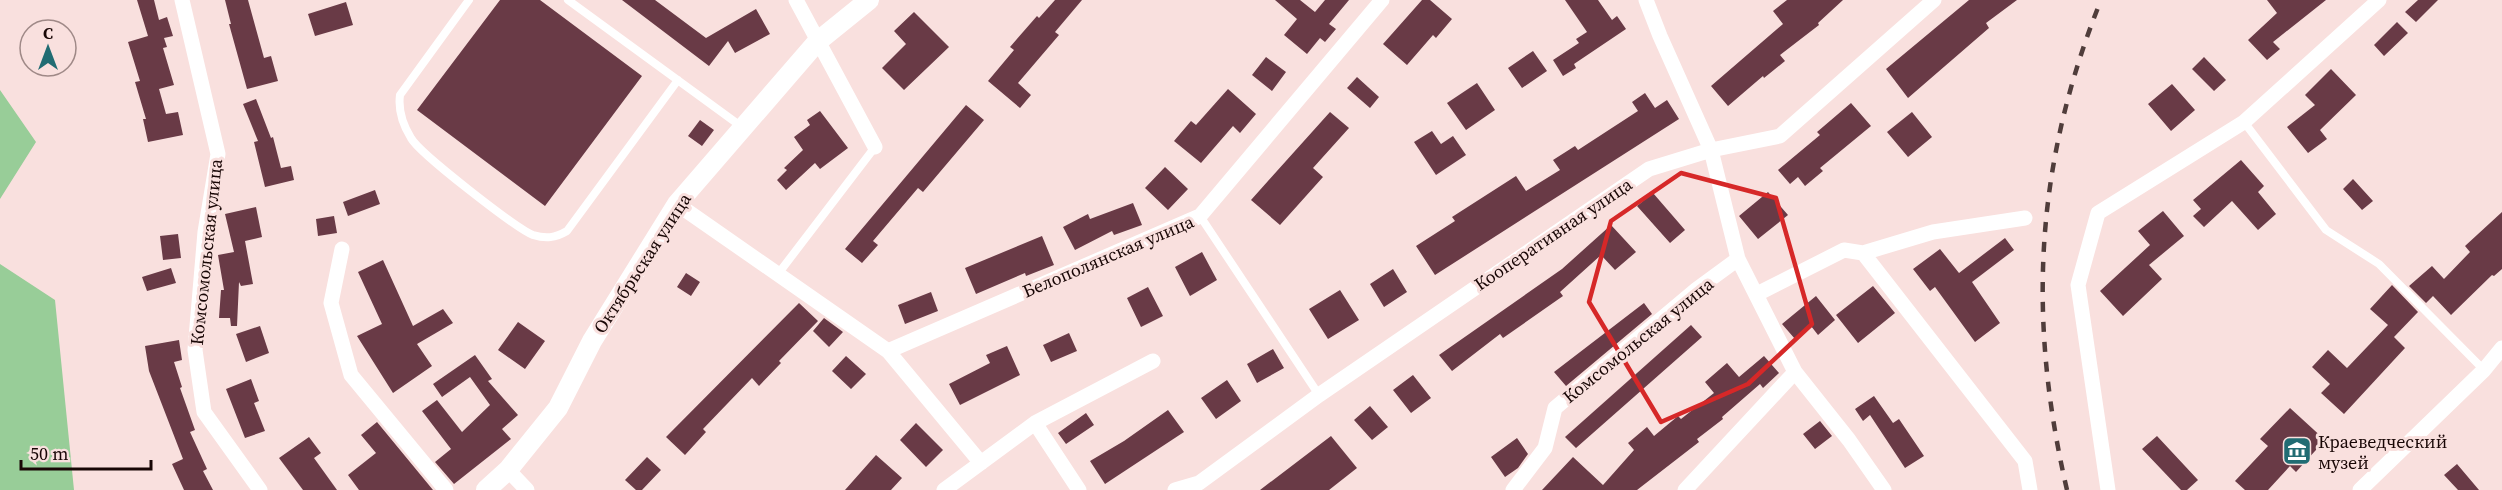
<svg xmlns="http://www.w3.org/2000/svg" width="2502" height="490" font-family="'Source Serif 4',serif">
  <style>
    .green { fill: #98cd98 }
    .building { fill: #693a46 }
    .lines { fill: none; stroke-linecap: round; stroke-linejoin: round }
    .service { stroke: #fff; stroke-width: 8 }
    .minor { stroke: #fff; stroke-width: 15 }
    .tertiary { stroke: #fff; stroke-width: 20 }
    .rail { stroke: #503d3b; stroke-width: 4.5; stroke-dasharray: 10 10; stroke-linecap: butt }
    .marked { fill: none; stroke: #d62828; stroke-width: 4.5; stroke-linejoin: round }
    .labels { text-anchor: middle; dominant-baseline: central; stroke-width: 6; stroke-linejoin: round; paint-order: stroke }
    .street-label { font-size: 18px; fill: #180605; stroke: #f9e0de }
    .poi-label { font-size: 18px; fill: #180605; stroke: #f9e0de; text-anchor: start }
  </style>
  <rect width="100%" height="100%" fill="#f9e0de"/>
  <path class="green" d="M0 90 36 142 0 199Z
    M0 264 55 300 74 490H0Z"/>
  <path class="building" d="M137 0H154L159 20 167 17 173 36 164 38 167 47 163 48 174 85 159 89 166 114 178 112 183 135 148 142 143 119H146L135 82 140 81 128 42 148 36Z
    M225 0H248L264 58 271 56 278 81 247 89 229 24H231Z
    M500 0H540L642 76 545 206 417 110Z
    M622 0H655L706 38 756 9 770 34 735 53 728 41 709 66Z
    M1055 0H1082L1055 32 1059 35 1018 83 1031 95 1020 108 988 81 1014 50 1010 47 1037 16 1039 18Z
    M1275 0H1300L1315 12 1325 0H1349L1329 24 1336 29 1325 42 1320 38 1307 54 1284 35 1297 19Z
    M1422 0H1430L1452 19 1436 38 1433 35 1407 65 1383 44Z
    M1565 0H1598L1612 20 1617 16 1626 29 1574 64 1576 68 1563 76 1553 60 1579 43 1576 39 1587 32Z
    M1787 0H1843L1818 23 1819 25 1780 55 1785 61 1764 78 1763 76 1728 106 1711 86 1783 24 1773 11Z
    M1969 0H2017L1986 23 1989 28 1908 98 1886 69Z
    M2267 0H2326L2273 42 2280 49 2267 60 2248 40 2277 13Z
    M2418 0H2438L2416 22 2405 12Z
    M346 2 353 25 315 36 308 14Z
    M914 12 949 47 904 90 882 68 906 44 894 31Z
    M2397 22 2408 33 2384 56 2374 45Z
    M1533 51 1547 71 1522 88 1508 68Z
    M1266 57 1286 72 1272 91 1252 75Z
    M2204 57 2226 80 2214 91 2192 69Z
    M2331 69 2356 95 2320 130 2327 139 2308 153 2287 127 2315 105 2305 95Z
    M1357 77 1379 97 1370 108 1347 88Z
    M1477 83 1495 110 1466 130 1447 103Z
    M2172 84 2195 110 2171 131 2148 104Z
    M1228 89 1256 114 1240 133 1233 126 1201 163 1174 141 1191 121 1196 125Z
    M1645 93 1655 108 1667 100 1679 119 1435 275 1416 246 1455 221 1452 217 1516 176 1526 191 1560 170 1553 160 1575 146 1578 150 1638 111 1632 102Z
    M256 99 271 138 273 137 281 168 291 166 294 180 265 187 254 142 258 141 243 104Z
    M1851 103 1871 126 1820 168 1823 171 1805 186 1798 177 1790 184 1778 170 1820 135 1817 132Z
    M966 105 984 120 923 192 918 188 873 241 878 245 862 263 845 249Z
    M820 111 848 148 820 169 815 163 786 190 777 180 787 170 784 168 803 150 794 137 810 125 807 120Z
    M1330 112 1349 128 1313 168 1323 177 1280 225 1251 200Z
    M1912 112 1932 137 1908 157 1887 132Z
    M700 120 714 130 702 146 688 136Z
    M1432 131 1441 144 1453 136 1466 155 1436 175 1414 142Z
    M2241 160 2264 186 2258 192 2276 214 2258 230 2232 201 2204 227 2193 216 2201 209 2193 200Z
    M1165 167 1188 189 1168 210 1145 188Z
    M2353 179 2373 201 2362 210 2343 189Z
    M375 190 380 204 348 216 343 202Z
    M1768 192 1788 215 1758 239 1739 216Z
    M1653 193 1685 230 1670 243 1637 206Z
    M1133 203 1142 225 1114 235 1112 231 1075 250 1063 227 1088 214 1090 219Z
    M256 207 262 237 245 241 253 284 241 286 239 282 237 326H231L230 318H219L221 290H224L218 255 234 252 225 214Z
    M2163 211 2184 236 2149 265 2162 279 2123 316 2100 291 2150 245 2138 231Z
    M2502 212V269L2494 276 2492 275 2451 315 2433 296 2426 303 2409 286 2432 266 2444 279 2470 252 2465 246Z
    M334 216 337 233 318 236 316 219Z
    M1611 225 1636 252 1615 270 1601 255 1560 292 1563 296 1503 338 1500 334 1452 371 1439 355 1562 269Z
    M178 234 181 258 163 260 160 236Z
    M1042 236 1054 265 1026 276 1025 273 976 294 965 268Z
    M2005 238 2014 250 1972 282 2000 323 1975 342 1935 287 1930 291 1913 269 1940 249 1959 273Z
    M1202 252 1217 280 1190 296 1175 267Z
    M383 260 413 326 443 309 453 323 417 344 432 366 393 393 357 336 382 324 358 272Z
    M171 268 176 283 147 291 142 277Z
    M1393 269 1407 292 1384 307 1370 284Z
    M686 273 700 282 691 296 677 287Z
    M2392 285 2418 312 2394 337 2405 348 2344 414 2321 393 2330 384 2312 367 2328 350 2347 368 2388 325 2370 309Z
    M1873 286 1895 313 1858 343 1836 315Z
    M1148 287 1163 316 1141 327 1127 298Z
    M1340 290 1359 320 1328 339 1309 309Z
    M931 292 938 311 905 324 898 305Z
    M1816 296 1835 320 1818 335 1811 326 1795 339 1782 324Z
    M799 303 818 321 779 361 781 363 759 386 752 378 703 429 706 432 685 455 666 437Z
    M1644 303 1652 314 1566 386 1554 372Z
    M824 318 843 332 829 347 813 331Z
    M518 322 545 341 525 369 498 350Z
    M1691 325 1702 337 1576 448 1565 437Z
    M260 326 269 353 246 362 236 334Z
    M1069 333 1077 351 1051 362 1043 345Z
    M179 340 182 360 174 362 182 387 180 388 195 430 190 432 207 469 203 471 213 490H184L172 464 183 459 149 371 145 346Z
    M1007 346 1020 375 960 405 949 384 990 363 986 355Z
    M1273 349 1284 368 1257 383 1247 364Z
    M475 355 492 379 488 381 518 415 502 429 511 439 454 484 435 462 451 449 422 411 437 400 462 432 490 405 470 377 442 397 433 384Z
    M846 356 866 374 851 389 832 371Z
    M1764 356 1779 373 1763 388 1760 384 1722 417 1723 419 1697 439 1699 442 1637 490H1542L1573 457 1603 485 1634 450 1628 443 1647 427 1654 436 1678 416 1681 419 1714 393 1705 382 1727 363 1739 377Z
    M1413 375 1431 398 1411 413 1393 390Z
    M251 379 259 401 254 403 265 431 245 438 226 389Z
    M1227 380 1241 401 1216 419 1201 398Z
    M1874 396 1893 423 1899 419 1924 456 1905 468 1870 415 1863 421 1855 409Z
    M1370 406 1388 427 1372 440 1354 420Z
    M2290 408 2325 440 2296 472 2290 466 2268 490H2245L2235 481 2268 446 2260 439Z
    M1168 410 1184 432 1105 484 1090 461 1124 441Z
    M1086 413 1094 425 1066 444 1058 433Z
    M1820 421 1832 436 1815 449 1803 434Z
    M377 422 433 490H359L348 475 376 453 361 435Z
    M916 423 943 450 926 467 900 440Z
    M1331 436 1357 468 1329 490H1260Z
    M2157 436 2198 480 2187 490H2181L2142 449Z
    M309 437 321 453 314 458 337 490H303L279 458Z
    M1517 438 1528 454 1518 468 1505 477 1491 457Z
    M876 455 902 478 891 490H845Z
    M647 457 661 470 642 490H636L625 480Z
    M2457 464 2479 490H2458L2444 475Z"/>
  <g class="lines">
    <path class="service" d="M469 0 400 95C398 110 403 125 411 138 419 153 517 229 533 235 546 239 555 238 567 231L678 80
      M568 0 742 127
      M2244 122 2326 230 2379 264 2484 370
      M1200 216 1319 395
      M778 274 875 147"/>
    <path class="minor" d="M182 0 218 154 205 232 195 350 204 412 260 490
      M796 0 875 147
      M1646 0 1660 36 1711 150 1738 259 1795 372 1849 440 1884 490
      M677 204 888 351 981 463
      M342 249 331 303 351 375 446 490
      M1863 253 2025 461 2030 490
      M1757 294 1844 250 1863 253 1933 232 2025 218
      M888 351 1200 216 1382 0
      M1035 423 1079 490
      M508 470 527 490
      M944 490 1035 423 1153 361
      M1175 490 1199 483 1319 395 1649 169 1711 150 1780 136 1934 0
      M1513 490 1545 448 1555 408 1697 289 1738 259
      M1685 490 1795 372
      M2108 490 2078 285 2098 213 2244 122 2379 0
      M2360 490 2484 370 2502 348"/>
    <path class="tertiary" d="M486 490 508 470 558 408 592 341 677 204 817 42 869 0"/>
    <path class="rail" d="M2067 490C2027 318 2035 164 2101 0"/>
  </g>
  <path class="marked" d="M1681 173 1776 198 1812 324 1748 384 1661 422 1589 302 1611 221Z"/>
  <defs>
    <g id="museum-square" transform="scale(1.5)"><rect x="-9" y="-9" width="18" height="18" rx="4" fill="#216c73" stroke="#f9e0de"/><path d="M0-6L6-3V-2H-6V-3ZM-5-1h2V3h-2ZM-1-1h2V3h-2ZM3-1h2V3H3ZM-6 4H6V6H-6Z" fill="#fff"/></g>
  </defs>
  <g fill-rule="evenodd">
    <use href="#museum-square" x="2297" y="451"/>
  </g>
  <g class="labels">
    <g class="street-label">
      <text transform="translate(1553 234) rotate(-34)">Кооперативная улица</text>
      <text transform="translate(206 252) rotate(-84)">Комсомольская улица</text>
      <text transform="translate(1108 256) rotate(-23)">Белополянская улица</text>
      <text transform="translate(642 263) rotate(-57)">Октябрьская улица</text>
      <text transform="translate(1638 340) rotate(-39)">Комсомольская улица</text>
    </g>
    <g class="poi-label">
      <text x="2318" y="441">Краеведческий<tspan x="2318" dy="21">музей</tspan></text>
    </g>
  </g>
  <g transform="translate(48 48)"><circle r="28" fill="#f9e0de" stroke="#9f8987" stroke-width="1.5"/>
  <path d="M0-4.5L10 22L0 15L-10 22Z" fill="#216c73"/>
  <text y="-9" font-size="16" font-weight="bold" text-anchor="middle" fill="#180605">С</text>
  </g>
  <path d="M21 460v9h130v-9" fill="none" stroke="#180605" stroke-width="3"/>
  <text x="30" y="460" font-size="18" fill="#180605" stroke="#f9e0de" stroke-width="4.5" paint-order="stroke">50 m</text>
</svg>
